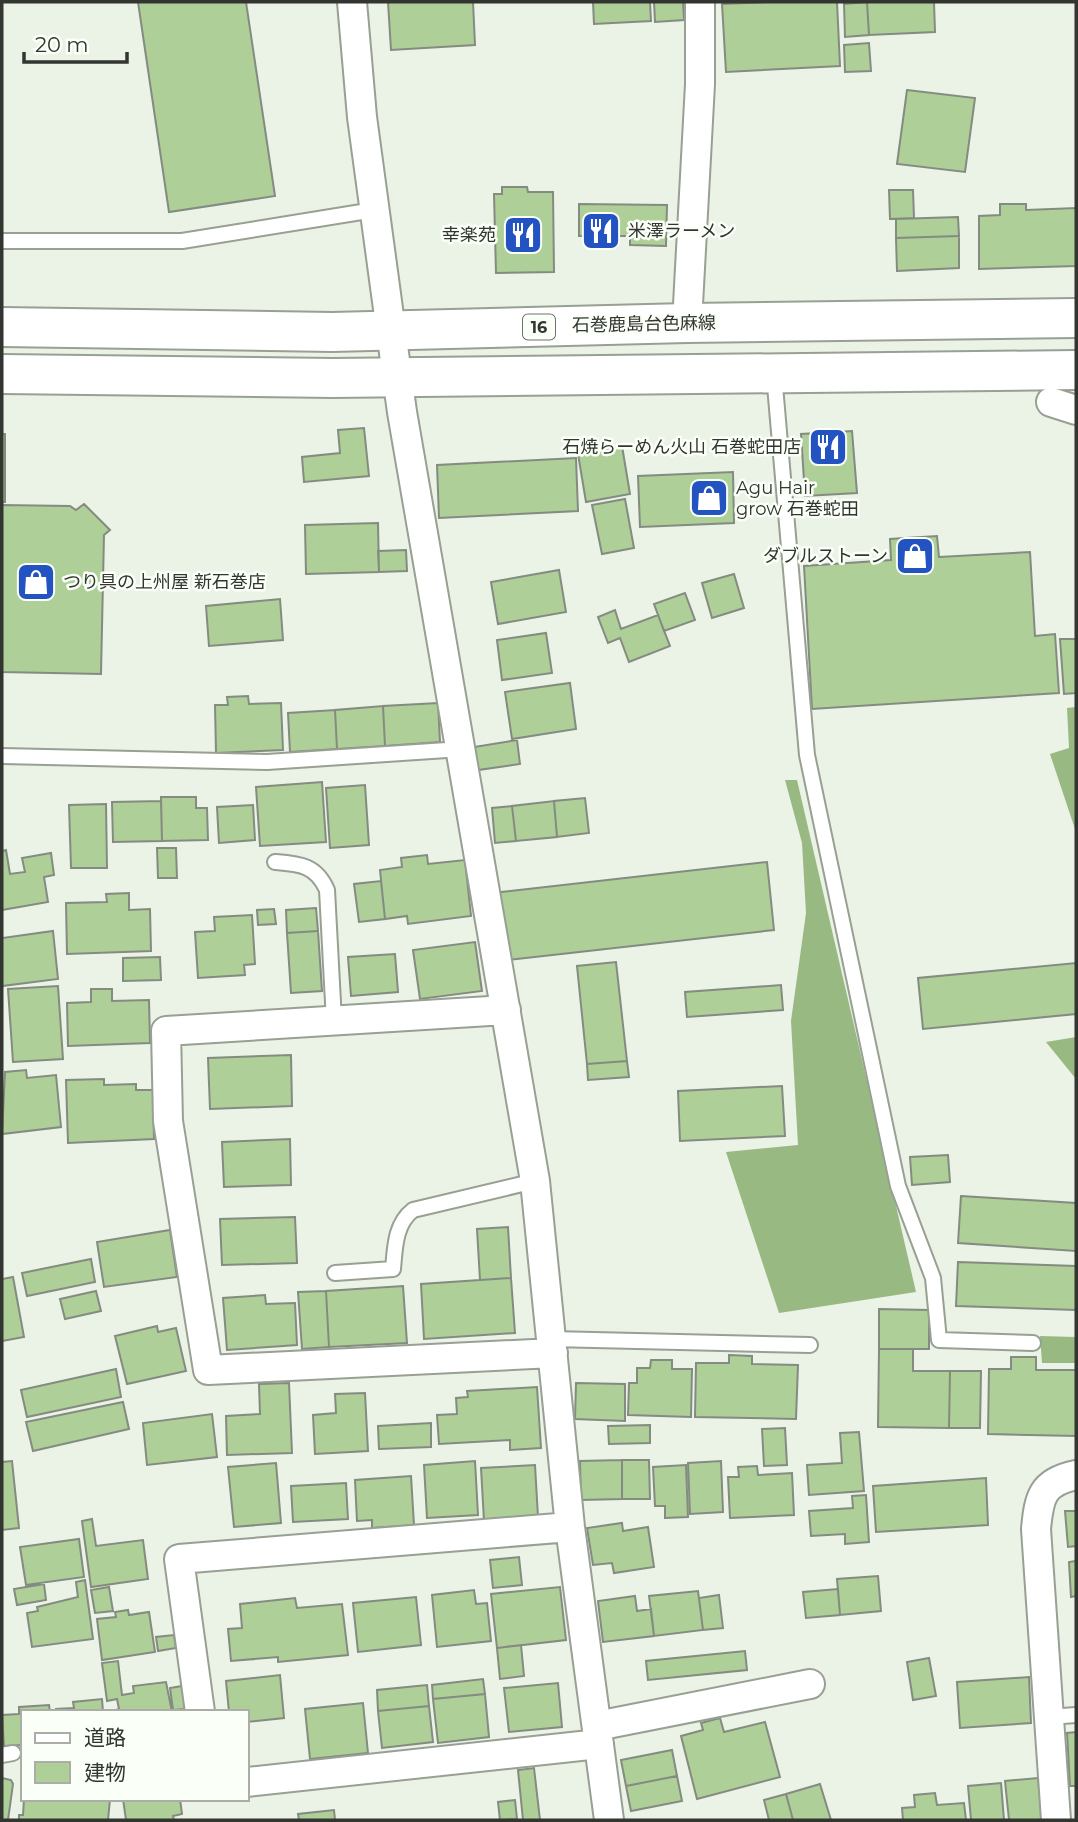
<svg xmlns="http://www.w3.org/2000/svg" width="1078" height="1822" font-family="Montserrat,'Noto Sans JP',sans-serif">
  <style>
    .forest { fill: #99b983 }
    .building { fill: #afcf99; stroke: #848b80; stroke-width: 2 }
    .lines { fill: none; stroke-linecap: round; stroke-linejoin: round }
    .lane-casing { stroke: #989f93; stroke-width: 18 }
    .street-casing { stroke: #989f93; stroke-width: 32 }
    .primary-casing { stroke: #989f93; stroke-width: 42 }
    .lane { stroke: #fff; stroke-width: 14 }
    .street { stroke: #fff; stroke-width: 28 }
    .primary { stroke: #fff; stroke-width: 38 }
    .labels { text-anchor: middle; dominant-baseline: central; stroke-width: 5; stroke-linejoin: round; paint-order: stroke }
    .shield { fill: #fafff7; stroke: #6e726c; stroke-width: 2 }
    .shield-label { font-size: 16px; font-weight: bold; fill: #323530 }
    .poi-label { font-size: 18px; fill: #323530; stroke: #fafff7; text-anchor: start }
    .street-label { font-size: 18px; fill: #323530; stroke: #fafff7 }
  </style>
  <rect width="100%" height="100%" fill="#ebf2e6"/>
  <path class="forest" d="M1076 707V832L1050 754 1069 748 1067 708Z
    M785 780H797L916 1292 779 1313 726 1152 798 1145 791 1021 806 913 802 843Z
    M1076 1037V1079L1046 1042Z
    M1040 1336 1076 1337V1363H1042Z"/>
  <path class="building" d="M138 2H246L275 196 169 212Z
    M388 2H473L475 45 391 50Z
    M593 2H650L651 21 594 24Z
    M654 2H683L684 20 655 22Z
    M768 2H837L840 66 726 72 722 4Z
    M867 2 869 35 845 37 844 4Z
    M867 2H934L935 32 869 35Z
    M869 43 871 71 845 72 844 45Z
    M907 90 975 98 965 172 897 164Z
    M502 187H527L528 192H553L554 272 496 273 494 194H502Z
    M889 190H913L914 218 890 219Z
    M579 204 667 205 666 246 630 245V236H579Z
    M1000 204H1026V210L1076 208V266L979 269V216L1000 215Z
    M958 217 959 236 896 238V219Z
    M959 236V268L897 271 896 238Z
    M364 428 369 476 304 482 302 457 340 453 338 430Z
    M852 431 857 493 805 496 801 434Z
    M2 434H5V502H2Z
    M622 446 630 494 586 502 578 454Z
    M576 458 578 511 439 518 437 465Z
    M733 472 734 523 640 527 638 476Z
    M625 499 634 548 602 554 592 505Z
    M84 504 110 530 104 535 101 674 2 672V505L70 506 76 510Z
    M378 523 379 572 306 574 305 525Z
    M937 536 939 557 1030 552 1035 636 1055 634 1059 693 812 709 804 566 891 560 890 539Z
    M406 550 407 571 379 572 378 551Z
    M559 570 566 612 498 624 491 582Z
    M734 574 744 608 712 618 702 583Z
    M685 593 695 620 664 631 654 604Z
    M280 599 283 640 209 646 206 606Z
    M615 610 621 629 658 615 670 646 629 662 620 638 608 643 598 617Z
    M546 633 552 673 502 680 497 640Z
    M1060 639H1076V693L1064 694Z
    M570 683 576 729 512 739 505 692Z
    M248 696 249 704 281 703 283 750 216 753 215 705H228L227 697Z
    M438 703 440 742 385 746 383 706Z
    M383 706 385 746 337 749 335 710Z
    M335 710 337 749 290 752 288 713Z
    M517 740 520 764 478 770 474 747Z
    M322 782 326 842 260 846 256 787Z
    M365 785 369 845 330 848 326 788Z
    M161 797H196V808H207L208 840 162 841Z
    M585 798 589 833 557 837 554 801Z
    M161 801 162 841 113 842 112 802Z
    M554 801 557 837 516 841 512 806Z
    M106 804 107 868H71L69 805Z
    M253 805 255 840 219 843 217 807Z
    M512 806 516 841 495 843 492 808Z
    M157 848H176L177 878H158Z
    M6 850 10 874 25 872 22 858 51 853 54 875 44 877 48 902 2 910V851Z
    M427 855 428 864 465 860 471 916 408 924 407 916 385 919 380 870 402 867 401 858Z
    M767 862 774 930 500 961 493 893Z
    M381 881 385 919 359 922 354 884Z
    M129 893V910L150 909 151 951 67 954 66 903 107 902 106 894Z
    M316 908 318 931 287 933 286 910Z
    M274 909 276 924 258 925 257 910Z
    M252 915 255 964 244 965 245 975 198 978 195 932 215 931 214 917Z
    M53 931 58 979 2 986V938Z
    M318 931 322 991 291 993 287 933Z
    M475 942 482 991 420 999 413 950Z
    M395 954 398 992 351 996 348 957Z
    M160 957 161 980 123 981V958Z
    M616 962 627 1061 587 1064 577 966Z
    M1076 963V1014L923 1029 918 978Z
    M781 985 783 1010 687 1017 685 992Z
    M58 986 63 1059 13 1062 8 989Z
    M91 989H112V1001L149 1000 150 1043 68 1046 67 1003 91 1002Z
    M291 1055 292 1106 210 1109 208 1058Z
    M627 1061 629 1077 588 1080 587 1064Z
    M26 1070 27 1078 56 1075 61 1127 2 1134 5 1072Z
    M104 1079V1085L136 1084V1090H153L154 1139 68 1143 66 1080Z
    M782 1086 785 1136 680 1141 678 1091Z
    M290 1139 291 1185 224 1187 222 1142Z
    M948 1155 950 1182 912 1185 910 1157Z
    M961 1196 1076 1203V1251L958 1243Z
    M295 1217 297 1263 222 1265 220 1219Z
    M508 1227 511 1278 480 1280 477 1229Z
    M170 1230 177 1277 104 1287 97 1242Z
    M91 1259 95 1282 27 1296 22 1273Z
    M958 1262 1076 1266V1310L956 1306Z
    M13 1277 24 1337 2 1341V1279Z
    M511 1278 515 1333 424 1339 421 1284Z
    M403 1286 407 1343 329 1347 326 1291Z
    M96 1291 101 1311 65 1319 60 1299Z
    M326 1291 329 1347 302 1349 298 1292Z
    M265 1295 266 1304 295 1303 297 1345 227 1350 223 1298Z
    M879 1309 929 1310V1349H879Z
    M157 1326 158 1332 176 1328 186 1371 127 1384 115 1336Z
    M879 1349H913V1371H950L949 1428 878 1427Z
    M729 1355 752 1356V1364L798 1365 796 1419 695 1417 696 1363H729Z
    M1011 1357H1036V1370H1076V1436L988 1434 989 1369H1011Z
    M651 1360H672V1369H692L691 1417 628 1415 629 1383H637V1368H650Z
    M116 1369 121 1397 27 1417 21 1390Z
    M950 1371H981L980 1428H949Z
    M289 1383 292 1453 227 1455 226 1416 260 1414 259 1384Z
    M576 1383 625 1384V1421L575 1419Z
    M537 1387 541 1448 510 1450V1440L439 1444 437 1415 457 1414 456 1398 468 1397 467 1391Z
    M365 1393 368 1451 315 1454 313 1415 336 1413 335 1394Z
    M123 1402 129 1429 33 1451 26 1422Z
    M212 1414 217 1457 147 1465 143 1423Z
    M431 1423V1447L379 1449 378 1426Z
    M650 1425V1443L609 1444 608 1426Z
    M785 1428 787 1465 764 1466 762 1429Z
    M859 1432 864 1491 809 1495 807 1465 842 1463 840 1433Z
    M622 1460V1499L581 1500 580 1461Z
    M622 1460H649L650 1499H622Z
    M12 1461 19 1528 2 1530V1462Z
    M475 1461 478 1515 427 1518 424 1465Z
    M721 1461 723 1512 690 1514 688 1463Z
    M276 1463 281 1523 234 1527 228 1467Z
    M535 1465 538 1517 484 1521 481 1468Z
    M686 1465 688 1517 665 1518V1506H655L653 1467Z
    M757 1466 758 1475 792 1473 794 1515 730 1518 728 1477H739L738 1467Z
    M411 1476 414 1525 372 1528V1520L357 1521 355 1480Z
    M986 1478 988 1525 876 1532 873 1486Z
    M346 1483 348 1519 293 1522 291 1486Z
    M866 1495 869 1542 845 1544V1534L811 1536 809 1511 853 1508 852 1496Z
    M1065 1511H1076V1546L1068 1547Z
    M92 1519 96 1546 143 1540 148 1579 91 1587 82 1521Z
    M622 1523 623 1531 648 1527 654 1567 614 1573 612 1563 593 1565 587 1528Z
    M79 1539 84 1577 26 1585 20 1547Z
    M519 1557 522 1585 493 1588 490 1560Z
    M1076 1561V1596L1071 1597 1069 1562Z
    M878 1576 881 1611 840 1615 837 1579Z
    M85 1580 93 1639 32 1647 27 1613 38 1611 37 1607 78 1597 76 1582Z
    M44 1584 46 1600 17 1605 14 1589Z
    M109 1587 113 1611 95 1613 91 1590Z
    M560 1587 566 1640 497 1648 491 1594Z
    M838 1589 840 1615 806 1618 803 1592Z
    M474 1590 476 1604 487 1603 491 1641 437 1647 432 1595Z
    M698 1591 703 1630 654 1636 649 1596Z
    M719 1595 723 1628 703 1630 699 1598Z
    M635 1596 637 1611 651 1609 654 1636 603 1642 598 1601Z
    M416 1597 421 1645 358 1652 353 1603Z
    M295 1598 297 1608 342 1604 348 1655 278 1662V1657L231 1661 228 1629 242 1628 240 1604Z
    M128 1610 129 1615 149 1612 155 1652 102 1660 97 1619 116 1617 115 1612Z
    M174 1635 176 1648 158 1651 156 1637Z
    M521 1645 524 1676 500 1679 497 1648Z
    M745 1651 747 1670 648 1680 646 1661Z
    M929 1658 936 1696 913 1700 907 1662Z
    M118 1661 122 1695 134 1693 133 1686 166 1682 172 1712H110L119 1709 117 1699 107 1701 102 1663Z
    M280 1675 284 1718 247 1722V1712H229L226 1681Z
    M1029 1677 1031 1723 960 1728 957 1682Z
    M483 1679 485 1694 433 1699 432 1685Z
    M558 1683 562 1727 509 1732 504 1688Z
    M427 1685 429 1706 378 1711 377 1690Z
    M182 1686 185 1709 173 1710 170 1688Z
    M485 1694 489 1737 438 1743 433 1699Z
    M102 1699 103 1712H56V1709L74 1708 73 1702Z
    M363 1703 368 1753 310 1759 305 1709Z
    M49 1705 50 1712H23V1745L4 1746 2 1715 19 1714V1707Z
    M429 1706 433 1742 382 1748 378 1711Z
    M720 1718 724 1732 765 1722 780 1777 697 1799 681 1736 703 1730 701 1723Z
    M1076 1732V1786H1070L1067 1733Z
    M672 1750 677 1776 626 1786 621 1760Z
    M534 1768 540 1820H523L518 1770Z
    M677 1776 682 1801 631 1811 626 1786Z
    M2 1778 11 1780 13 1784 8 1820H2Z
    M1038 1778 1042 1820H1009L1005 1781Z
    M1001 1783 1004 1820H971L968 1786Z
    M820 1784 831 1820H793L786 1794Z
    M935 1793 937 1805 964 1803 966 1820H903L902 1808 915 1807 914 1795Z
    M786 1794 793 1820H769L764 1800Z
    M24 1799H110L108 1820H19V1815H23Z
    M123 1799H180L182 1814 173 1816 174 1820H126Z
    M515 1800 517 1819 500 1820 498 1802Z
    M334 1810 335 1820H299L298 1814Z"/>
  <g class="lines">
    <g class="lane-casing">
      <path id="lane" d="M2 241H182L374 210
        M774 374 807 755 898 1186 933 1278 939 1340 1033 1343
        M2 756 267 762 462 749
        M275 862C300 864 316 865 327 890L334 1021
        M335 1273 393 1269C395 1247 395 1224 413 1210L535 1181
        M551 1339 810 1345
        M1049 1717 1076 1715
        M2 1755 13 1753"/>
    </g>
    <g class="street-casing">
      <path id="street" d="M352 2 362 117 402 412 535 1181 570 1527 609 1820
        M687 323 700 84V2
        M1051 402 1076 410
        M506 1010 166 1031 168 1121 208 1370 553 1353
        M200 1712 179 1559 570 1527
        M597 1726 810 1684
        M247 1782 599 1744
        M1056 1820 1036 1529C1039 1497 1042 1482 1076 1475"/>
    </g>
    <g class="primary-casing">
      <path id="primary" d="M2 327 332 332 687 323 1076 318
        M2 374 333 378 1076 370"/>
    </g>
    <use href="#lane" class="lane"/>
    <use href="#street" class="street"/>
    <use href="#primary" class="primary"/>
  </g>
  <defs>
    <g id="restaurant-square" transform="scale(2.0125)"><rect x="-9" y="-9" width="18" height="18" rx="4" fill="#2353c1" stroke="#fafff7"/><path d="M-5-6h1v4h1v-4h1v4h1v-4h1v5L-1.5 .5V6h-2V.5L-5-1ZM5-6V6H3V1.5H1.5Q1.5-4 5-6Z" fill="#fff"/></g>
    <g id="shop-square" transform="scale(2.0125)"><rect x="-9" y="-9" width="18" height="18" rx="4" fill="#2353c1" stroke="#fafff7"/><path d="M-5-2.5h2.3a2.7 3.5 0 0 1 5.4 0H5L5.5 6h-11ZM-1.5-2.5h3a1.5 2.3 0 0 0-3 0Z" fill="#fff"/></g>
  </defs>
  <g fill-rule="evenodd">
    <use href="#restaurant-square" x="601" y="231"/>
    <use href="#restaurant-square" x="523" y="235"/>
    <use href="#restaurant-square" x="828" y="447"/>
    <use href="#shop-square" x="709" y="498"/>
    <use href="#shop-square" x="915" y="556"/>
    <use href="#shop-square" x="36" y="582"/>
  </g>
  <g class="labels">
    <rect class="shield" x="523" y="314.5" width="32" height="25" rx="5"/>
    <g class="shield-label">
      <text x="539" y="327">16</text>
    </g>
    <g class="poi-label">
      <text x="628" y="231">米澤ラーメン</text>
      <text x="496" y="235" text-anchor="end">幸楽苑</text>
      <text x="801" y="447" text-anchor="end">石焼らーめん火山 石巻蛇田店</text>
      <text x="736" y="488">Agu Hair<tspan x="736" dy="21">grow 石巻蛇田</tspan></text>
      <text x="888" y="556" text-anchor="end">ダブルストーン</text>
      <text x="63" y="582">つり具の上州屋 新石巻店</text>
    </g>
    <g class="street-label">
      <text transform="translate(644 324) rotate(-1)">石巻鹿島台色麻線</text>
    </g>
  </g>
  <rect width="1078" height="1822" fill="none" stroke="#323530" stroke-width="7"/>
  <rect x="21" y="1710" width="228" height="91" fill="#fafff7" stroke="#aaaea7" stroke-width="2"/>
  <rect x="35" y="1733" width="35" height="10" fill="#ffffff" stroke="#aaaea7" stroke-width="2"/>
  <text x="84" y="1745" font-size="21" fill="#323530">道路</text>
  <rect x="35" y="1762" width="35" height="21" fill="#afcf99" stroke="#aaaea7" stroke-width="2"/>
  <text x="84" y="1780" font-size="21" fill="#323530">建物</text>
  <path d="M24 52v10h103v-10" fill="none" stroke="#323530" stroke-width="3.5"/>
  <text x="35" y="52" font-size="21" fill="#323530" stroke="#fafff7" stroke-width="5" paint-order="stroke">20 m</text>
</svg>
